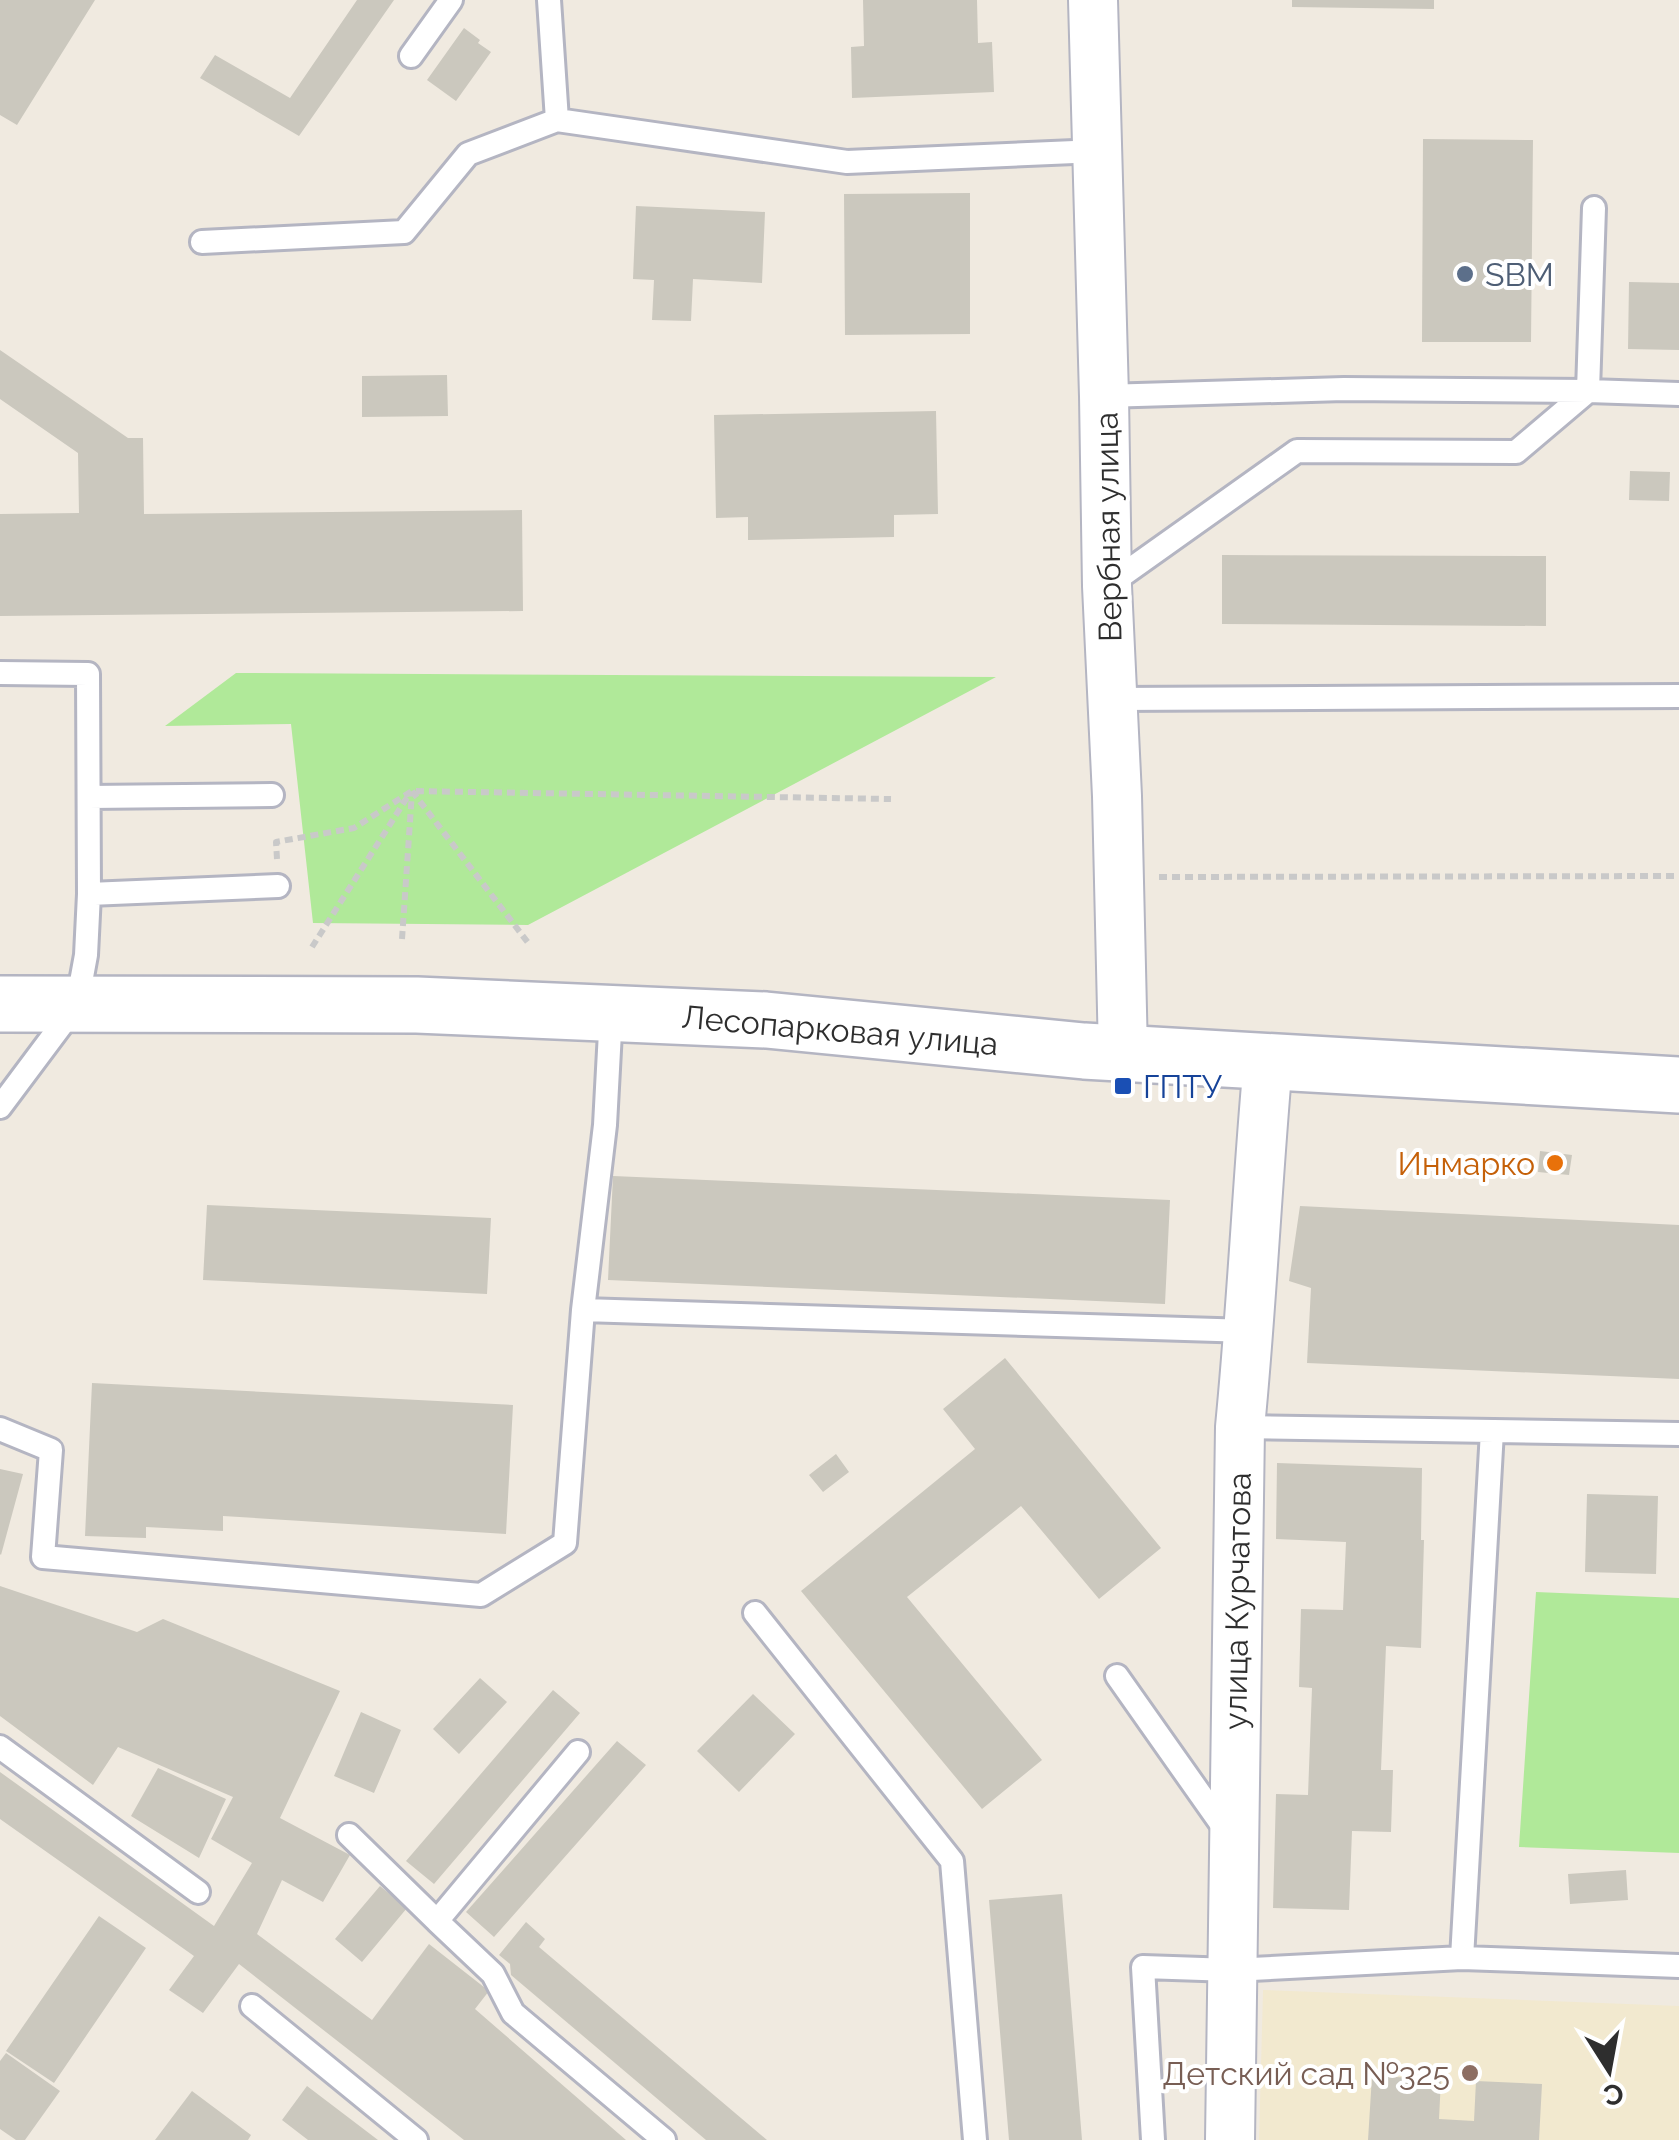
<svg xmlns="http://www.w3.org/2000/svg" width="1679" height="2140" font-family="Raleway,sans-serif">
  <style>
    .education { fill: #f2e9cf }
    .green { fill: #b0e999 }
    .building { fill: #cbc8be }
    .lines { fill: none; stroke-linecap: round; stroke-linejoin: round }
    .lane-casing { stroke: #b4b5c2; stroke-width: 28 }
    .street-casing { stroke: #b4b5c2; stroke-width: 52 }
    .secondary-casing { stroke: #b4b5c2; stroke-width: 60 }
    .path { stroke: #c9c9c9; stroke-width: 6; stroke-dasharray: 8 5; stroke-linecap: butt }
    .lane { stroke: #fff; stroke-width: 22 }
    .street { stroke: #fff; stroke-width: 48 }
    .secondary { stroke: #fff; stroke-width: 55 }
    .service-dot { fill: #5c6f8a; stroke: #fff; stroke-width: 4 }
    .transit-dot { fill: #1a4fb4; stroke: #fff; stroke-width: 4 }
    .food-dot { fill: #e8710a; stroke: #fff; stroke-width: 4 }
    .education-dot { fill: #8d6e63; stroke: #fff; stroke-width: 4 }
    .labels { text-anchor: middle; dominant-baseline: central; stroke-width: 8; stroke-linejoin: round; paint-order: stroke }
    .service-label { font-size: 32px; fill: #4e5e75; stroke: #fff; text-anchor: start }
    .street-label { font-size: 32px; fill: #2e2e2e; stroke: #fff }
    .transit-label { font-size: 32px; fill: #164399; stroke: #fff; text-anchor: start }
    .food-label { font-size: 32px; fill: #c56008; stroke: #fff; text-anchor: end }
    .education-label { font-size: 32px; fill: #785e54; stroke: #fff; text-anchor: end }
  </style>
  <rect width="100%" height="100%" fill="#f0eae0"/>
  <path class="education" d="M1263 1990 1679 2006V2140H1259Z"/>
  <path class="green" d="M236 673 996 677 528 925 313 923 291 724 165 726Z
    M1536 1592 1679 1598V1853L1519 1847Z"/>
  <path class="building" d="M0 0H95L17 125 0 115Z
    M357 0H394L299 136 200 78 215 55 290 98Z
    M863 0H977L978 43 992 42 994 92 852 98 851 47 864 46Z
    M1292 0H1434V9L1292 7Z
    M464 28 480 40 478 43 491 52 456 101 427 80Z
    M1423 139 1533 140 1531 342H1422Z
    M970 193V334L845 335 844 194Z
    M636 206 765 212 762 283 693 279 691 321 652 320 654 280 633 279Z
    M1629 282 1679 283V350L1628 349Z
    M0 350 128 438H143L144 514 522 510 523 611 0 616V514L79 513 78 453 0 399Z
    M447 375 448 416 362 417V376Z
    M936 411 938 514 894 515V537L748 540V517L716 518 714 415Z
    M1630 471 1670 472 1669 501 1629 500Z
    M1222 555 1546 556V626L1222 624Z
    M1540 1151 1572 1155 1569 1175 1538 1172Z
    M613 1176 1170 1200 1165 1304 608 1280Z
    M207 1205 491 1218 487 1294 203 1280Z
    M1300 1206 1679 1225V1379L1307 1363 1311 1288 1289 1281Z
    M1005 1358 1161 1548 1099 1599 1021 1506 907 1597 1042 1760 982 1809 801 1591 975 1449 943 1409Z
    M92 1383 513 1405 506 1534 223 1516V1531L146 1527V1538L85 1536Z
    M836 1454 849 1472 823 1492 809 1475Z
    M1277 1463 1422 1468 1421 1540H1424L1421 1648 1386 1646 1381 1770H1393L1391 1832 1352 1831 1349 1910 1273 1908 1276 1794 1308 1795 1312 1688 1299 1687 1301 1609 1343 1610 1346 1542 1276 1539Z
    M0 1469 23 1474 1 1555 0 1554Z
    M1587 1494 1658 1496 1656 1574 1585 1572Z
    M0 1586 137 1632 163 1619 340 1691 280 1818 350 1855 323 1902 282 1880 257 1934 372 2020 429 1944 489 1991 475 2009 626 2140H464L239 1964 203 2013 169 1990 194 1956 0 1819V1772L214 1926 252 1863 211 1839 233 1797 118 1747 93 1785 0 1716Z
    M480 1678 507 1702 459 1754 433 1729Z
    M553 1690 580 1713 434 1884 406 1861Z
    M753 1694 795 1734 739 1792 697 1751Z
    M361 1712 401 1730 374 1793 334 1776Z
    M617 1741 646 1765 494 1937 466 1912Z
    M158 1768 226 1799 199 1858 131 1816Z
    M1626 1870 1628 1900 1570 1904 1568 1874Z
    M380 1886 407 1908 362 1962 335 1939Z
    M1062 1894 1082 2140H1009L989 1900Z
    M99 1916 146 1948 54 2083 6 2051Z
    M526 1922 545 1939 539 1947 767 2140H706L511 1975 510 1964 499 1955Z
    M6 2053 60 2091 25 2140H16L0 2129V2061Z
    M1372 2076 1441 2079 1439 2119 1474 2121 1476 2081 1542 2084 1539 2140H1368Z
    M307 2086 378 2140H308L282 2120Z
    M192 2091 251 2135 248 2140H155Z"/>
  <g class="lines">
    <g class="lane-casing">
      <path id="lane" d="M549 0 557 120 847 162 1098 151
        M411 56 451 0
        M202 242 404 232 468 154 557 120
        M1104 396 1344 389 1588 391 1594 208
        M1107 586 1297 451 1516 452 1588 391 1679 394
        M0 673 88 674 89 894 86 955 77 1004 0 1107
        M1113 699 1679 696
        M89 797 272 795
        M89 894 278 886
        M583 1310 605 1125 611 1013
        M1240 1427 1679 1434
        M0 1429 51 1450 43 1557 481 1595 565 1543 583 1310 1249 1331
        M755 1613 952 1861 975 2140
        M1117 1676 1229 1835
        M0 1747 198 1892
        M578 1752 437 1921 493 1974 513 2013 664 2140
        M349 1835 437 1921
        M1462 1958 1492 1431
        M252 2006 416 2140
        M1153 2140 1143 1967 1232 1970 1462 1958 1679 1966"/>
    </g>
    <g class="street-casing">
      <path id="street" d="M1093 0 1104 396 1107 586 1117 796 1123 1053
        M1230 2140 1240 1427C1252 1305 1257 1184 1268 1062"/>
    </g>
    <g class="secondary-casing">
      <path id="secondary" d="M0 1004 417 1005 766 1020 1084 1051 1679 1085"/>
    </g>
    <path class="path" d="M412 791 529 944
      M277 859 276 842 354 828 412 791 891 799
      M1159 877 1679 876
      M402 939 412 792
      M312 947 408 796"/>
    <use href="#lane" class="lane"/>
    <use href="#street" class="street"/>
    <use href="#secondary" class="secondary"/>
  </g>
  <circle class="service-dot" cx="1465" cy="274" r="10"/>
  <rect class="transit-dot" x="1113" y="1076" width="20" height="20" rx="5"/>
  <circle class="food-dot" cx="1555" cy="1163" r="10"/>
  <circle class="education-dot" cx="1470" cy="2073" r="10"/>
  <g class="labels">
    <g class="service-label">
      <text x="1485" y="274">SBM</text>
    </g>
    <g class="street-label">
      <text transform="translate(1108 527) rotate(-91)">Вербная улица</text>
      <text transform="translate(840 1030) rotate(5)">Лесопарковая улица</text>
      <text transform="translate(1237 1601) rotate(-89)">улица Курчатова</text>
    </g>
    <g class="transit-label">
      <text x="1143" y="1086">ГПТУ</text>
    </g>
    <g class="food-label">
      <text x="1535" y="1163">Инмарко</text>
    </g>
    <g class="education-label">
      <text x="1450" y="2073">Детский сад №325</text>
    </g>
  </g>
  <g transform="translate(1609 2070) rotate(169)" stroke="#ffffff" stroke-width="8" paint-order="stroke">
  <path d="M0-8L18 38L0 25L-18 38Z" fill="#2e2e2e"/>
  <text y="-15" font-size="28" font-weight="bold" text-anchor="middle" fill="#2e2e2e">С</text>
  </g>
</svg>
